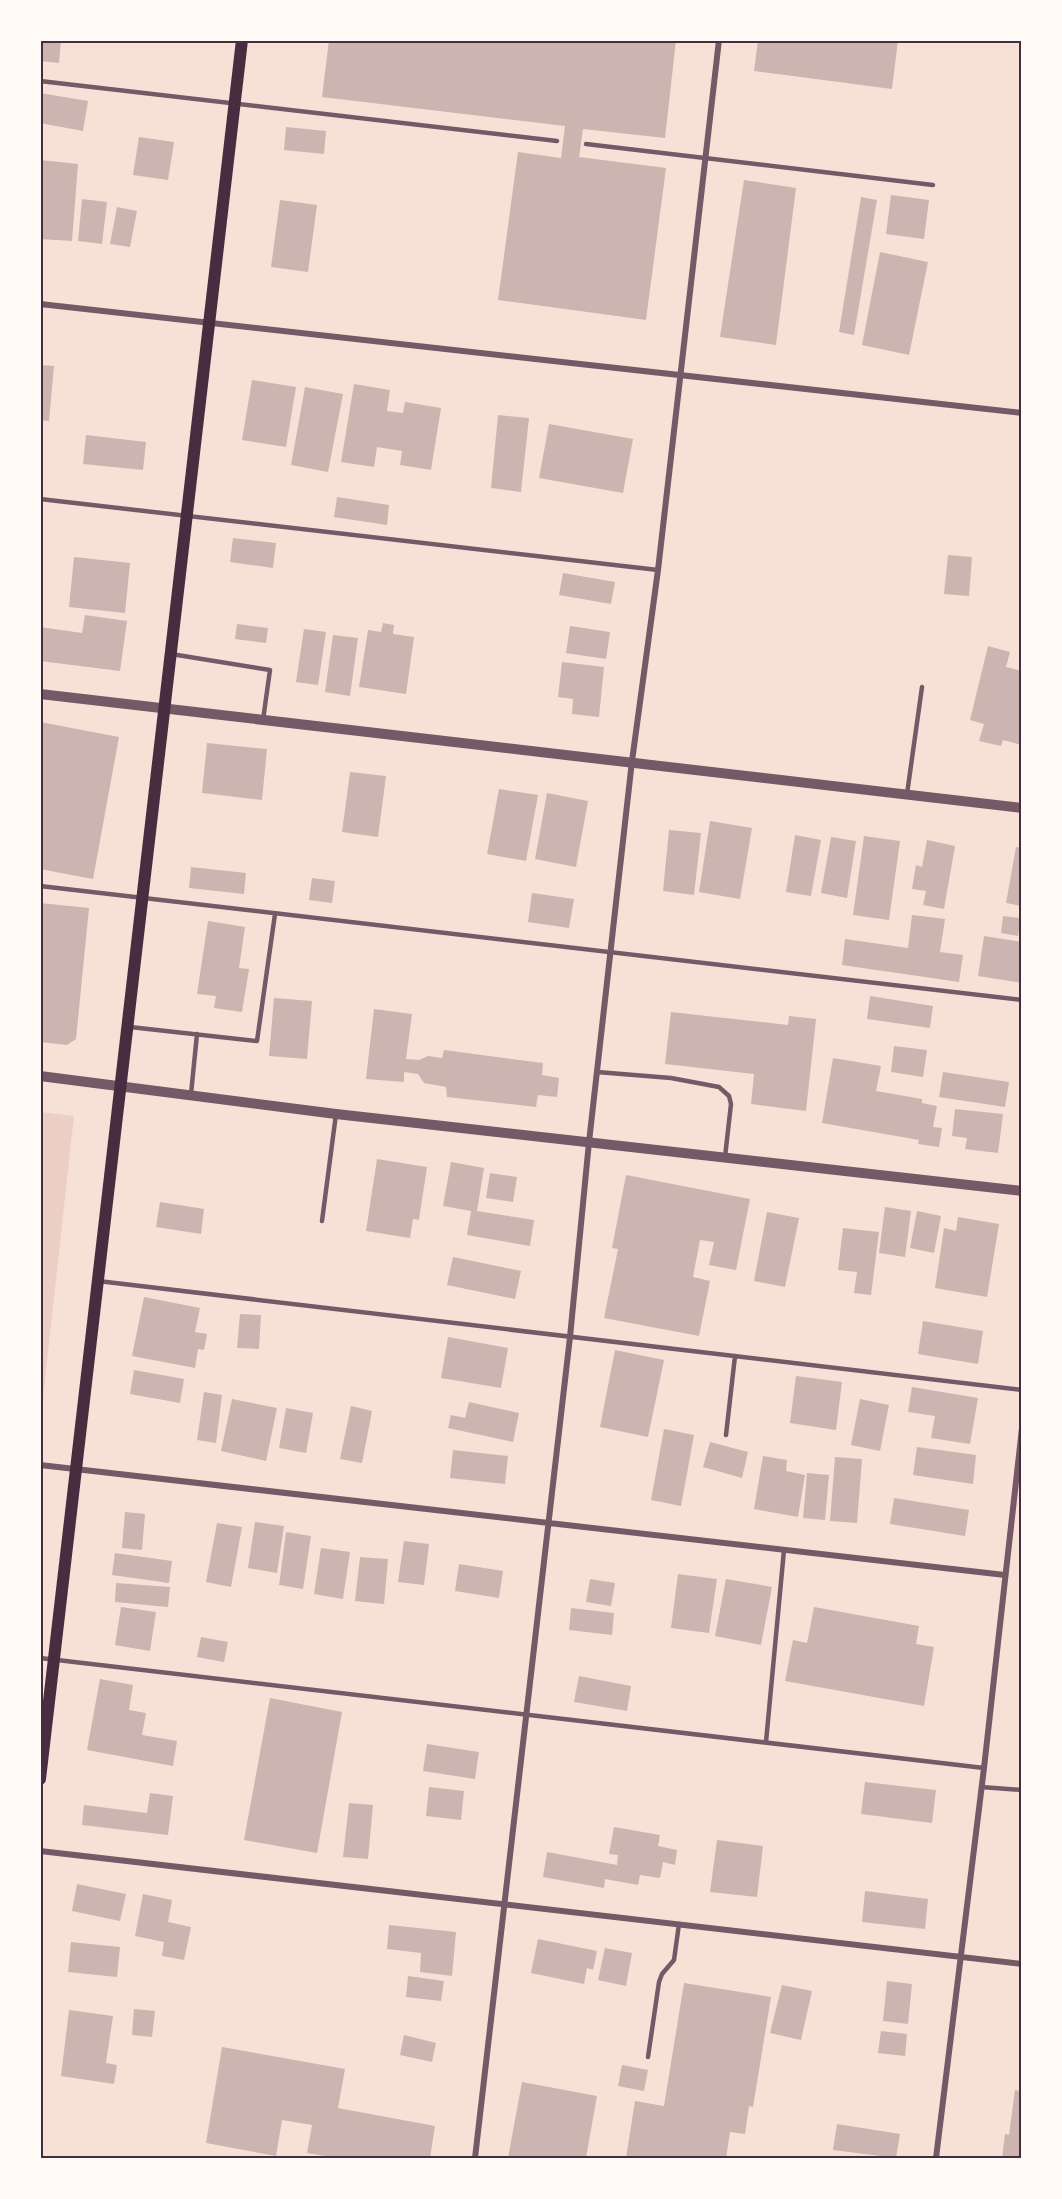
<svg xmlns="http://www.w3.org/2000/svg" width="1062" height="2199" font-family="'Roboto Serif',serif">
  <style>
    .green { fill: #ebcfc5 }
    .building { fill: #ccb4b1 }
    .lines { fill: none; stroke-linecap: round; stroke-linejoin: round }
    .service { stroke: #755966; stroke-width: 4.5 }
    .minor { stroke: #755966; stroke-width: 6 }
    .tertiary { stroke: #755966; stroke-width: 10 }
    .secondary { stroke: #4a2c40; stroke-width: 12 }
    .neatline { fill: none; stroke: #4a2c40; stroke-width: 2 }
  </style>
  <rect width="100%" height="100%" fill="#f7e1d7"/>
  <path class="green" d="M41 1112 74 1116 41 1416 40 1112Z"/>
  <path class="building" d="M40 40H61L59 63 40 61Z
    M329 40H676L665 138 583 129 579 157 666 168 646 320 498 300 518 152 561 158 565 126 322 97Z
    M758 40H898L892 89 754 71Z
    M40 93 88 101 83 131 40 123Z
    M286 127 326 131 324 154 284 150Z
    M139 137 174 142 168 180 133 175Z
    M40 160 78 164 72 241 40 239Z
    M744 180 796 188 776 345 720 337Z
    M891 195 929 200 924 239 886 234Z
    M861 197 877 200 854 335 839 332Z
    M82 199 107 202 102 244 78 241Z
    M280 200 317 205 308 272 271 267Z
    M117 207 137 211 130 247 110 244Z
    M880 252 928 262 909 355 862 345Z
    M40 365 54 366 49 421 40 420Z
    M252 380 296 387 286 447 242 440Z
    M354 384 390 390 387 411 403 413 405 402 441 408 431 470 400 465 402 451 377 447 374 467 341 462Z
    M305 387 343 394 328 472 291 465Z
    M498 415 529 418 521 492 491 488Z
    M549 424 633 439 623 493 539 478Z
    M86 435 146 442 143 470 83 464Z
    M337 497 389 505 387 525 334 517Z
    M233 538 276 543 273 568 230 562Z
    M948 555 972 557 969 596 944 594Z
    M74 557 130 563 125 613 69 607Z
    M563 573 615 582 611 604 559 595Z
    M85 615 127 621 120 671 40 661V627L82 633Z
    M383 623 394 625 393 634 414 637 406 694 359 687 368 630 381 632Z
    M237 624 268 628 266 643 235 639Z
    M570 626 610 632 606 659 566 653Z
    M304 629 326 632 318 685 296 682Z
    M333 635 358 638 350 696 325 692Z
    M988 646 1010 652 1006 667 1022 671V745L1003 740 1001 746 979 741 984 724 970 720Z
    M562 662 604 667 599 717 572 714 573 699 558 697Z
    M40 722 119 737 93 879 40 869Z
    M207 743 267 749 262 800 202 793Z
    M350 772 386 776 378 837 342 832Z
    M499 789 538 795 526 861 487 854Z
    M547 793 588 801 576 867 535 859Z
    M710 821 752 828 740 899 699 892Z
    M669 830 701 833 694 895 663 891Z
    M795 835 821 840 811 896 786 892Z
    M864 836 900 841 889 920 853 915Z
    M831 837 856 841 847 898 821 893Z
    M927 840 955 846 944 909 923 905 926 891 912 889 916 865 922 867Z
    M1016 847 1022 848V906L1006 903Z
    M191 867 246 873 244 894 189 888Z
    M312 878 335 881 332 903 309 900Z
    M532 893 574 899 569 928 528 922Z
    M40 903 89 908 76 1039 67 1045 40 1042Z
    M912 915 945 919 940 952 963 955 959 982 842 965 845 939 908 948Z
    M1003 916 1021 918 1018 936 1001 933Z
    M208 921 245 927 239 968 249 969 242 1012 214 1008 216 996 197 994Z
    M984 936 1022 942V983L978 976Z
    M870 996 933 1006 930 1028 867 1019Z
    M274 998 312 1001 307 1059 269 1056Z
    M374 1009 412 1014 406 1059 419 1060 428 1056 442 1058 444 1050 543 1063 542 1075 559 1078 557 1097 538 1095 536 1107 447 1097 446 1087 424 1083 418 1074 404 1072V1082L366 1079Z
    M671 1012 788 1025 789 1016 816 1019 806 1111 751 1104 754 1074 665 1064Z
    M894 1046 927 1050 923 1077 891 1072Z
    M833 1058 881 1066 876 1091 922 1099V1103L937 1106 933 1127 942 1128 939 1147 918 1144 919 1140 822 1123Z
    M943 1072 1009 1082 1005 1107 939 1097Z
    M955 1109 1003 1114 998 1153 965 1149 967 1138 952 1136Z
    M377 1159 427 1167 419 1220 413 1219 410 1238 366 1231Z
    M451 1162 484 1168 477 1211 534 1220 530 1246 467 1235 471 1211 443 1206Z
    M490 1173 517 1177 513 1202 486 1198Z
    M626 1175 750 1199 736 1270 709 1265 714 1242 700 1240 693 1277 710 1281 699 1336 604 1318 618 1249 612 1248Z
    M160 1202 204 1209 201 1234 156 1227Z
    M885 1207 911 1211 905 1257 879 1253Z
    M917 1211 941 1216 934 1253 910 1248Z
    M767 1212 799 1218 785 1287 754 1281Z
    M958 1217 999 1224 987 1297 935 1288 944 1228 956 1231Z
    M843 1228 879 1232 871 1295 854 1293 857 1272 838 1270Z
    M453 1257 521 1271 515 1299 447 1285Z
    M144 1297 200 1308 195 1332 207 1334 204 1350 198 1349 195 1368 132 1356Z
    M240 1314 261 1315 259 1349 237 1348Z
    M923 1321 983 1331 978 1364 918 1354Z
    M448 1337 508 1348 501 1388 441 1378Z
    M615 1350 664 1360 648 1437 600 1427Z
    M134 1370 184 1379 180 1403 130 1394Z
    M796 1376 842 1382 836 1430 790 1423Z
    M912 1387 978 1398 970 1444 931 1438 935 1416 908 1412Z
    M204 1392 222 1395 216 1443 197 1440Z
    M232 1399 277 1408 266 1461 221 1451Z
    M860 1399 889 1405 880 1451 851 1445Z
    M469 1402 519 1413 513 1442 448 1428 451 1415 465 1418Z
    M351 1406 372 1411 362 1463 340 1459Z
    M286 1408 313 1413 306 1453 279 1448Z
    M664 1429 694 1435 681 1506 651 1500Z
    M710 1442 748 1452 742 1478 703 1467Z
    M917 1447 976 1455 973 1484 913 1475Z
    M453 1450 508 1456 505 1484 450 1478Z
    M763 1456 787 1460 786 1471 805 1475 798 1517 754 1509Z
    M835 1457 862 1459 857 1523 830 1521Z
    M807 1473 829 1475 825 1520 803 1518Z
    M894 1498 969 1510 965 1536 890 1524Z
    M125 1512 145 1514 142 1550 122 1548Z
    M255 1522 284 1526 277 1573 248 1568Z
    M217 1523 242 1527 231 1587 206 1582Z
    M286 1532 311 1536 303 1589 279 1585Z
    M404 1541 429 1544 424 1585 398 1582Z
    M321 1548 350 1552 343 1599 314 1594Z
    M115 1553 172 1561 169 1583 112 1575Z
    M360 1557 388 1559 384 1604 355 1601Z
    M459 1564 503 1571 499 1598 455 1591Z
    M678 1574 717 1579 709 1633 671 1628Z
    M590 1579 615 1583 611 1606 586 1602Z
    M726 1579 772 1587 761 1645 715 1636Z
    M116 1583 170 1587 168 1607 115 1602Z
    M121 1607 156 1612 150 1651 115 1645Z
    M814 1607 919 1626 916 1644 934 1647 924 1706 785 1681 793 1640 807 1643Z
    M571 1608 614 1613 612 1635 569 1630Z
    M201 1637 228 1642 224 1662 197 1657Z
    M579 1676 631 1686 627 1711 574 1702Z
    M100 1679 133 1685 129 1710 146 1713 142 1735 177 1741 173 1766 87 1750Z
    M270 1698 342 1712 317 1853 244 1840Z
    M427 1744 479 1752 475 1779 423 1771Z
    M865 1782 936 1790 932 1823 861 1814Z
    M429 1787 464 1791 461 1820 426 1816Z
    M150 1793 173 1796 168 1835 82 1825 84 1805 147 1813Z
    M349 1803 373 1805 368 1859 343 1857Z
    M614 1827 660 1835 658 1846 677 1850 675 1865 663 1862 660 1878 640 1875 638 1885 605 1879 604 1888 543 1877 547 1852 617 1865 618 1855 609 1854Z
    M717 1840 763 1846 757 1897 710 1892Z
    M77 1884 126 1894 120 1921 72 1911Z
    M865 1891 928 1899 925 1929 862 1922Z
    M143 1894 172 1900 168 1922 191 1927 184 1960 162 1956 164 1942 135 1936Z
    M389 1925 456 1932 452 1976 420 1972 421 1953 387 1949Z
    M538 1939 597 1951 593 1970 587 1968 584 1984 531 1973Z
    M71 1942 120 1947 117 1977 68 1972Z
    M605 1948 632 1953 626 1986 598 1980Z
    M408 1976 444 1981 441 2001 406 1997Z
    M887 1981 912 1984 908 2024 883 2021Z
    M684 1983 771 1997 753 2107 749 2106 745 2134 730 2132 726 2158H626L635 2101 664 2106Z
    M782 1985 812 1991 801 2040 770 2033Z
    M134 2009 155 2011 152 2037 132 2035Z
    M69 2010 113 2016 106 2063 117 2065 114 2084 61 2076Z
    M881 2031 907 2034 905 2056 878 2053Z
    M404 2035 436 2043 432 2062 400 2055Z
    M222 2047 345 2069 338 2108 435 2126 430 2158H337L307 2153 312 2125 282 2120 276 2156 206 2143Z
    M622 2065 648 2070 644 2091 618 2086Z
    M522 2082 597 2096 586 2158H508Z
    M1015 2090 1022 2091V2158H1002L1005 2134 1009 2135Z
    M837 2124 900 2134 896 2158 833 2150Z"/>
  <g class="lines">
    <path class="service" d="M40 81 557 141
      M586 144 933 185
      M40 499 658 570
      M171 654 270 670 263 720
      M907 794 922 687
      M40 886 1022 1000
      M130 1027 257 1041 275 914
      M597 1072 671 1078 719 1087 729 1096 731 1104 725 1157
      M191 1094 197 1034
      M322 1221 336 1114
      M98 1281 1022 1390
      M726 1435 735 1356
      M40 1658 984 1768
      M766 1742 784 1550
      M981 1787 1022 1790
      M648 2057 659 1982 662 1974 674 1960 679 1924"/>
    <path class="minor" d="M40 304 1022 413
      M40 1465 1005 1575
      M40 1851 1022 1964
      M475 2158 570 1337 589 1142 632 761 658 570 719 40
      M936 2158 984 1768 1022 1428"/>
    <path class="tertiary" d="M40 694 1022 808
      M40 1076 336 1114 1022 1191"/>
    <path class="secondary" d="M40 1779 242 40"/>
  </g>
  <rect width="1062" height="2199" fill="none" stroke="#fffaf5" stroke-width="84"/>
  <rect x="42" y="42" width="978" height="2115" class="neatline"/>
</svg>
